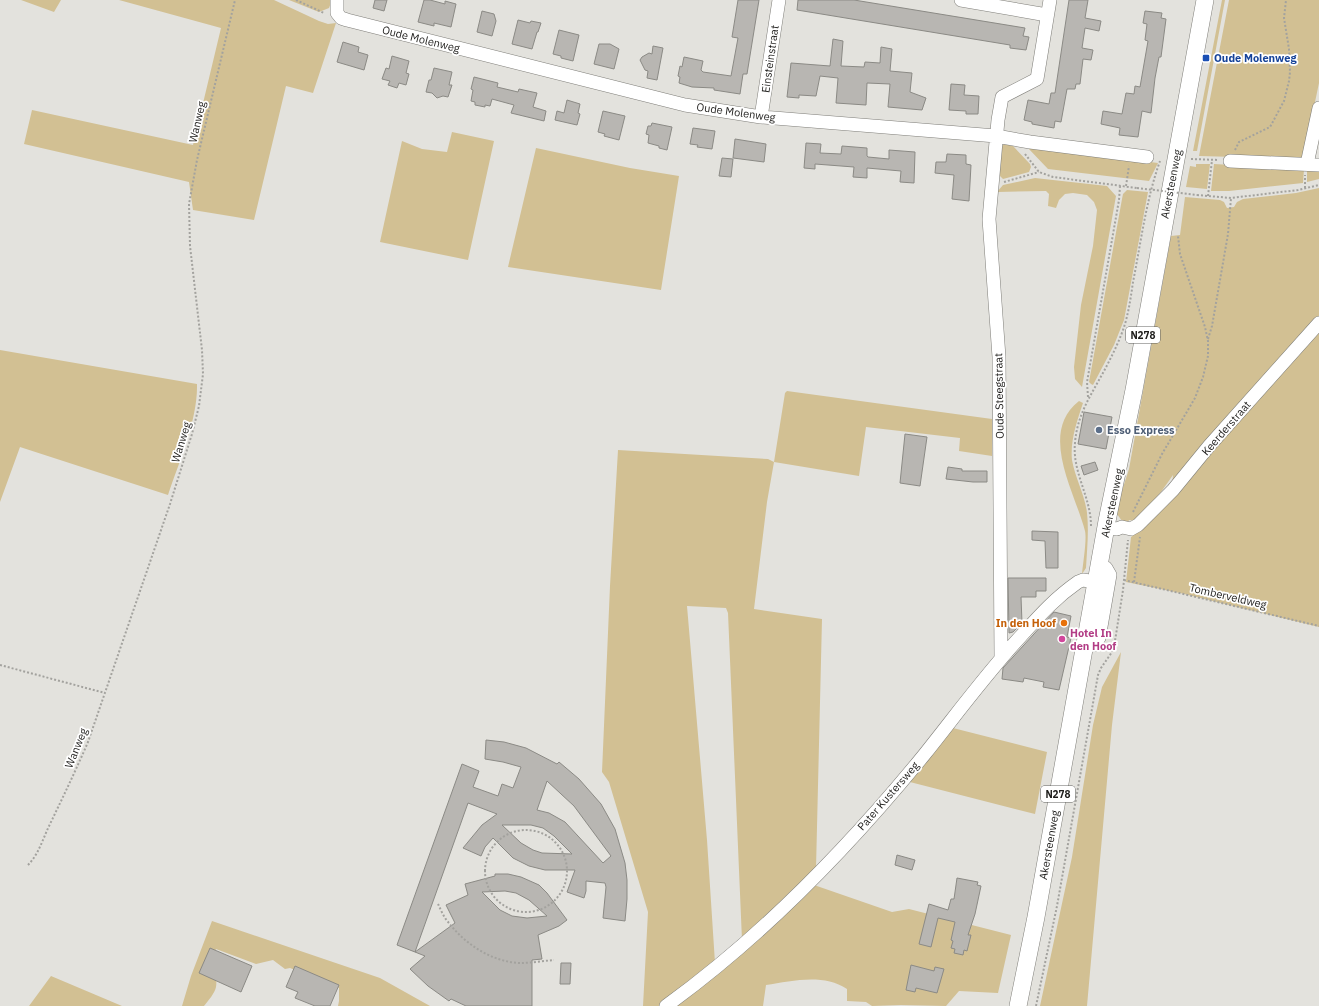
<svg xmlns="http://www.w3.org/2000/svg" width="1319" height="1006" font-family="'IBM Plex Sans',sans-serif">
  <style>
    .green { fill: #d2c093 }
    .building { fill: #b8b6b2; stroke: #8b8a85; fill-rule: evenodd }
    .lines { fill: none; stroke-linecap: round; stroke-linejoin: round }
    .minor-casing { stroke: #7f7e79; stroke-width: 14 }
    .major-casing { stroke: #7f7e79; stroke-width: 18 }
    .path { stroke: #a3a29e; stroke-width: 2; stroke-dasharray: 2 2; stroke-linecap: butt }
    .minor { stroke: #fff; stroke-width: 13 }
    .major { stroke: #fff; stroke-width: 17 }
    .path-bridge { stroke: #a3a29e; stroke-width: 2; stroke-dasharray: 2 2; stroke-linecap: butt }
    .transit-dot { fill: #1a4fb4; stroke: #fff; stroke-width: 1.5 }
    .service-dot { fill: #5c6f8a; stroke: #fff; stroke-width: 1.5 }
    .food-dot { fill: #e8710a; stroke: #fff; stroke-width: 1.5 }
    .hotel-dot { fill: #d1479c; stroke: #fff; stroke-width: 1.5 }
    .labels { text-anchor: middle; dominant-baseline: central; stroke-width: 3.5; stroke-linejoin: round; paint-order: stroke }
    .shield { fill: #fff; stroke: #61605f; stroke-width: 1 }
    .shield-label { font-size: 10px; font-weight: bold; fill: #1d1c1a }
    .street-label { font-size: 11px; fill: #1d1c1a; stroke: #fff }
    .transit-label { font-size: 11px; font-weight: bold; fill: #164399; stroke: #fff; text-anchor: start }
    .service-label { font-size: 11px; font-weight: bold; fill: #4e5e75; stroke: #fff; text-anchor: start }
    .food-label { font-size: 11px; font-weight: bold; fill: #c56008; stroke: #fff; text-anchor: end }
    .hotel-label { font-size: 11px; font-weight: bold; fill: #b23c85; stroke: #fff; text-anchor: start }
  </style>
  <rect width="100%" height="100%" fill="#e3e2dd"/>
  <path class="green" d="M21 0H61L54 12Z
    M119 0H274L319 21 328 24 336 23 313 93 286 86 254 220 193 210 189 182 24 144 32 110 193 145 221 28Z
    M289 0H332L329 8 319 12Z
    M1222 0H1225L1197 151H1193Z
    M1229 0H1319V83L1303 159 1199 156Z
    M452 132 494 141 468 260 380 242 402 141 422 149 447 152Z
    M1004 144 1013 146 1030 164 1031 167 1029 172 1003 179 999 175 1002 146Z
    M1027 147 1158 163 1149 181 1048 169Z
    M536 148 630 168 679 176 661 290 508 267Z
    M1196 164H1210L1207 189 1186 187 1190 166 1196 167Z
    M1214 164 1304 169 1303 183 1229 191H1211Z
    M1307 169 1319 170V179L1307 182Z
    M1035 178 1107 186 1116 196 1082 387 1075 379 1074 367 1081 305 1093 246 1097 210 1094 202 1087 195 1073 193 1065 194 1059 200 1056 208 1048 206 1049 194 1046 191 997 192 1003 185Z
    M1319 188V627L1180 593 1126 582 1131 537 1144 527 1171 496 1173 475 1161 492 1135 521 1129 520 1128 522 1122 521 1117 514 1116 509 1129 469 1171 236 1180 235 1185 197 1220 200 1224 202 1227 208 1234 207 1237 202 1243 199 1296 193Z
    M1127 190 1148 192 1124 320 1114 345 1093 385 1091 384 1089 382 1122 199 1123 194Z
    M0 350 197 384C198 419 179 462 168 495L20 447 0 502Z
    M787 391 992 419V456L959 451 960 438 866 427 859 476 774 462 767 502 754 609 822 619 816 869 742 940 728 613 726 608 687 606 707 840 715 963 659 1006H643L648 912 609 782 602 772 610 586 618 450 768 459 774 462 785 393Z
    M1079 401 1083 403C1077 421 1070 441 1072 460 1075 478 1085 495 1087 513 1089 531 1087 550 1086 568L1082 574C1083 563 1087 539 1085 531 1075 492 1038 433 1079 401Z
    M1121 652 1112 725 1087 1006H1040L1072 857 1093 725 1102 687Z
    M949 727 1047 752 1035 814 906 781Z
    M814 885 892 912 909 909 1011 935 998 993 959 991 946 1006 901 1005 872 1006 866 1002 847 1001V989C823 973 792 981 766 985L763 1006H676Z
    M212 921 380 978 430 1006H338L339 1001V988L290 968 285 969 273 960 256 964 216 949C211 962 218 975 216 987 215 993 208 1001 204 1006H182L191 976Z
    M51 976 122 1006H29Z"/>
  <path class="building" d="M375 0H387L384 11 373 8Z
    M424 0H430L445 4V1L456 4 451 27 434 23V26L418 22Z
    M738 0H759L747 74H743L740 94 714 90V88L692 87 679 83 680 77 678 76 680 66 682 67 684 57 703 61 701 70 703 72 731 76 738 38 732 37Z
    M798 0H854L1025 28 1023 36 1029 37 1026 50 1010 48V45L797 10Z
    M1069 0H1088L1085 18 1101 21 1099 31 1085 28 1082 48 1093 50 1091 60 1083 59 1080 84H1076L1075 89H1067L1061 122 1055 121 1054 128 1032 124V122L1024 120 1028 100 1049 104 1051 93H1055Z
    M482 11 494 14 496 21 492 36 477 32Z
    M1145 11 1162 13 1161 18 1166 19 1161 57H1159L1155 78 1151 113 1142 111 1138 137 1119 135 1120 128 1101 124 1103 111 1122 114 1126 93 1134 94 1135 86 1140 87 1148 41 1145 40 1147 24 1143 23Z
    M518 20 530 23 531 21 541 23 538 32H537L532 49 512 44Z
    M559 30 579 35 573 61 561 58V56L553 54Z
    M833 39 843 41 841 66 864 67 865 62 880 63 881 47 892 49 890 71 912 73 910 92 926 98 922 110 888 107 890 84 867 83 866 105 836 103 838 78 820 76 816 96 799 95V98L787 97 791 63 830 66Z
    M343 42 359 47 358 52 368 55 364 70 337 62Z
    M599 44H610L619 49 614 69 594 64Z
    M653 46 663 48 657 80 647 78 648 71 645 70 640 60 642 57 649 53 652 54Z
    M392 56 409 61 406 73 409 74 406 85 399 83 397 88 388 85 390 81 382 79 386 68 389 69Z
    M434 68 452 72 449 85H452L448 97 443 96 437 98 432 93 426 92 429 80H431Z
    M474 77 498 83 497 87 518 92 519 89 537 93 533 107 546 111 544 121 511 113 514 105 492 99 490 106 485 105V107L475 105V102L471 101 473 90 471 89Z
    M951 84 965 85 964 95 979 96 978 114H966V111L949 110Z
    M567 100 580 104 578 113 580 114 577 125 555 120 557 111 564 113Z
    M603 111 625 116 619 140 604 136 605 134 598 132Z
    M652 123 672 127 667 150 659 148V146L648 143 649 135 646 134 648 126H651Z
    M693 128 715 131 712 149 697 147 698 145 690 144Z
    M735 139 766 144 764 162 733 158Z
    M806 143 821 144 820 153 841 154 842 146 867 148V156L868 157 889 159V150L915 152 914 183 900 182 901 171 867 168V178L853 177 854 167 815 164V169L804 168Z
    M947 154 966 155V164L971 165 969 201 952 199 954 175 935 173 936 162H946Z
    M722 158 733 159 731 177 719 176Z
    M1084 412 1112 417 1106 449 1078 444Z
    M905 434 927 437 920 486 900 483Z
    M1095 462 1098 470 1084 475 1081 466Z
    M948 467 962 469V471H987V482H973L946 479Z
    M1032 531 1058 532V568H1046L1045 541 1032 540Z
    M1008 578H1046V591H1036V597H1021L1022 623 1013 632 1009 633Z
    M1054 612 1071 616 1067 637 1071 638 1059 690 1043 687 1044 682 1024 678 1023 682 1002 679 1003 668Z
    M486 740 504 742 526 748 557 764 559 762 579 779 601 804 615 829 625 863 627 880V899L625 921 603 918 606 887 605 883 586 881V891L584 898 567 892 575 870H545L529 866 513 858 493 838 485 847 481 856 463 848 482 825 497 814 468 803 415 952 397 945 462 764 479 771 473 787 498 796 502 784 513 788 521 767 503 762 485 759ZM547 781 574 806 611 856 603 863 565 822 549 813 537 810ZM502 825H531L543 828 554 836 572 854 542 853 533 850 521 843Z
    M897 855 915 860 912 870 895 865Z
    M495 874H508L521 877 539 885 547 893 567 920 559 926 538 935 542 959 532 960V1006H466L451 999 449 1001 428 986 410 969 425 956 415 952 455 923 446 905 468 895 465 884 495 876ZM505 891 516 893 529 900 547 916 527 918 512 916 500 910 482 892Z
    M957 878 978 882 977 885 981 886 975 914 968 935H971L967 951 964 950 963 955 954 953 955 949 951 948 953 941 951 940 955 922 938 918 931 947 919 944 929 904 948 910 951 899H954Z
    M210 948 252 966 241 992 199 973Z
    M561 963H571L570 984H560Z
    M911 965 934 971 935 967 944 969 937 993 916 988 915 992 906 990Z
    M295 966 339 985 330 1006H315L295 998 298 992 286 987Z"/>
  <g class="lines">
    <g class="minor-casing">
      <path id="minor" d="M337 0V13L341 18 347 20 685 105 761 117 996 136 1030 142 1147 157
        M961 0 1047 15
        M761 117 779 0
        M1230 161 1319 165
        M1307 164 1319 108
        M1106 528 1117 529 1122 527 1131 529 1138 525 1173 490 1209 446 1319 323
        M1085 644 1094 645 1099 638 1110 575 1106 568 1099 567
        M1001 656 999 357 989 219 998 120 1002 97 1037 79 1050 0
        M666 1006C763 936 848 848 924 755 956 715 986 674 1021 636 1040 615 1055 598 1078 582L1083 580 1096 582"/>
    </g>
    <g class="major-casing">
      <path id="major" d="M1018 1006 1036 917 1107 521 1134 390 1205 0"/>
    </g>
    <path class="path" d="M296 0 324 13
      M1235 150 1239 142 1270 127 1284 101 1289 81 1290 72 1289 49 1284 18 1286 0
      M1025 154 1039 172 1053 177 1137 188
      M1191 159 1219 160
      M1004 182 1039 172
      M1126 186 1129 166
      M1305 188V175
      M1197 195 1231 198 1298 190 1319 185
      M1208 196 1212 160
      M1208 339 1212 326 1228 234 1231 198
      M1088 397 1087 382 1119 200 1120 186
      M1133 512 1162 454 1195 398 1203 377 1208 356V341L1205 327 1180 254 1178 236
      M1091 526C1091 497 1072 472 1075 443 1077 415 1091 395 1104 371 1112 356 1120 340 1125 324 1129 310 1131 296 1133 282 1141 242 1146 200 1160 161
      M1124 580 1319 626
      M1134 582 1140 537
      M0 665 105 693
      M485 871a41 41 0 1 1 82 0a41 41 0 1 1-82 0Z
      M28 865C39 854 43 838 50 824 63 797 76 770 88 742L170 504 192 434 199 406 203 374 202 350 190 246 189 204 197 160 235 0
      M438 904C441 910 444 918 449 923 465 944 492 962 520 963 531 963 543 961 554 960
      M1036 1006 1057 906 1098 675 1101 668 1112 652 1115 641 1123 590 1128 540"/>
    <use href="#minor" class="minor"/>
    <use href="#major" class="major"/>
    <path class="path-bridge" d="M1137 188 1197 195"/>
  </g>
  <rect class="transit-dot" x="1202" y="54" width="8" height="8" rx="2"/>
  <circle class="service-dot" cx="1099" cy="430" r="4"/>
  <circle class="food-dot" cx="1064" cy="623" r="4"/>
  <circle class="hotel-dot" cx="1062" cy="639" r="4"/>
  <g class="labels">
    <g class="shield">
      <rect x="1126" y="327" width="34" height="16" rx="3"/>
      <rect x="1041" y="786" width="34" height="16" rx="3"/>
    </g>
    <g class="shield-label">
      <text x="1143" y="335">N278</text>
      <text x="1058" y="794">N278</text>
    </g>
    <g class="street-label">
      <text transform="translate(421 39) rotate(14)">Oude Molenweg</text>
      <text transform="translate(770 59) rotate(-82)">Einsteinstraat</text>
      <text transform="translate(736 112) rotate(8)">Oude Molenweg</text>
      <text transform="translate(197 122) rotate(-77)">Wanweg</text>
      <text transform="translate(1171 184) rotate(-79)">Akersteenweg</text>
      <text transform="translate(999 396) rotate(-91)">Oude Steegstraat</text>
      <text transform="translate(1226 428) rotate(-49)">Keerderstraat</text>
      <text transform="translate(181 442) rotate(-73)">Wanweg</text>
      <text transform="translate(1112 503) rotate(-78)">Akersteenweg</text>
      <text transform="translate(1228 596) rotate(13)">Tomberveldweg</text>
      <text transform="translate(76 748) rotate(-68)">Wanweg</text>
      <text transform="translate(888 796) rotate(-49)">Pater Kustersweg</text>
      <text transform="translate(1049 845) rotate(-80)">Akersteenweg</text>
    </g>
    <g class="transit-label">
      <text x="1214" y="58">Oude Molenweg</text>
    </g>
    <g class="service-label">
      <text x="1107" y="430">Esso Express</text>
    </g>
    <g class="food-label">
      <text x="1056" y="623">In den Hoof</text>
    </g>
    <g class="hotel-label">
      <text x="1070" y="633">Hotel In<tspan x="1070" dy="13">den Hoof</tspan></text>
    </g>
  </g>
</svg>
